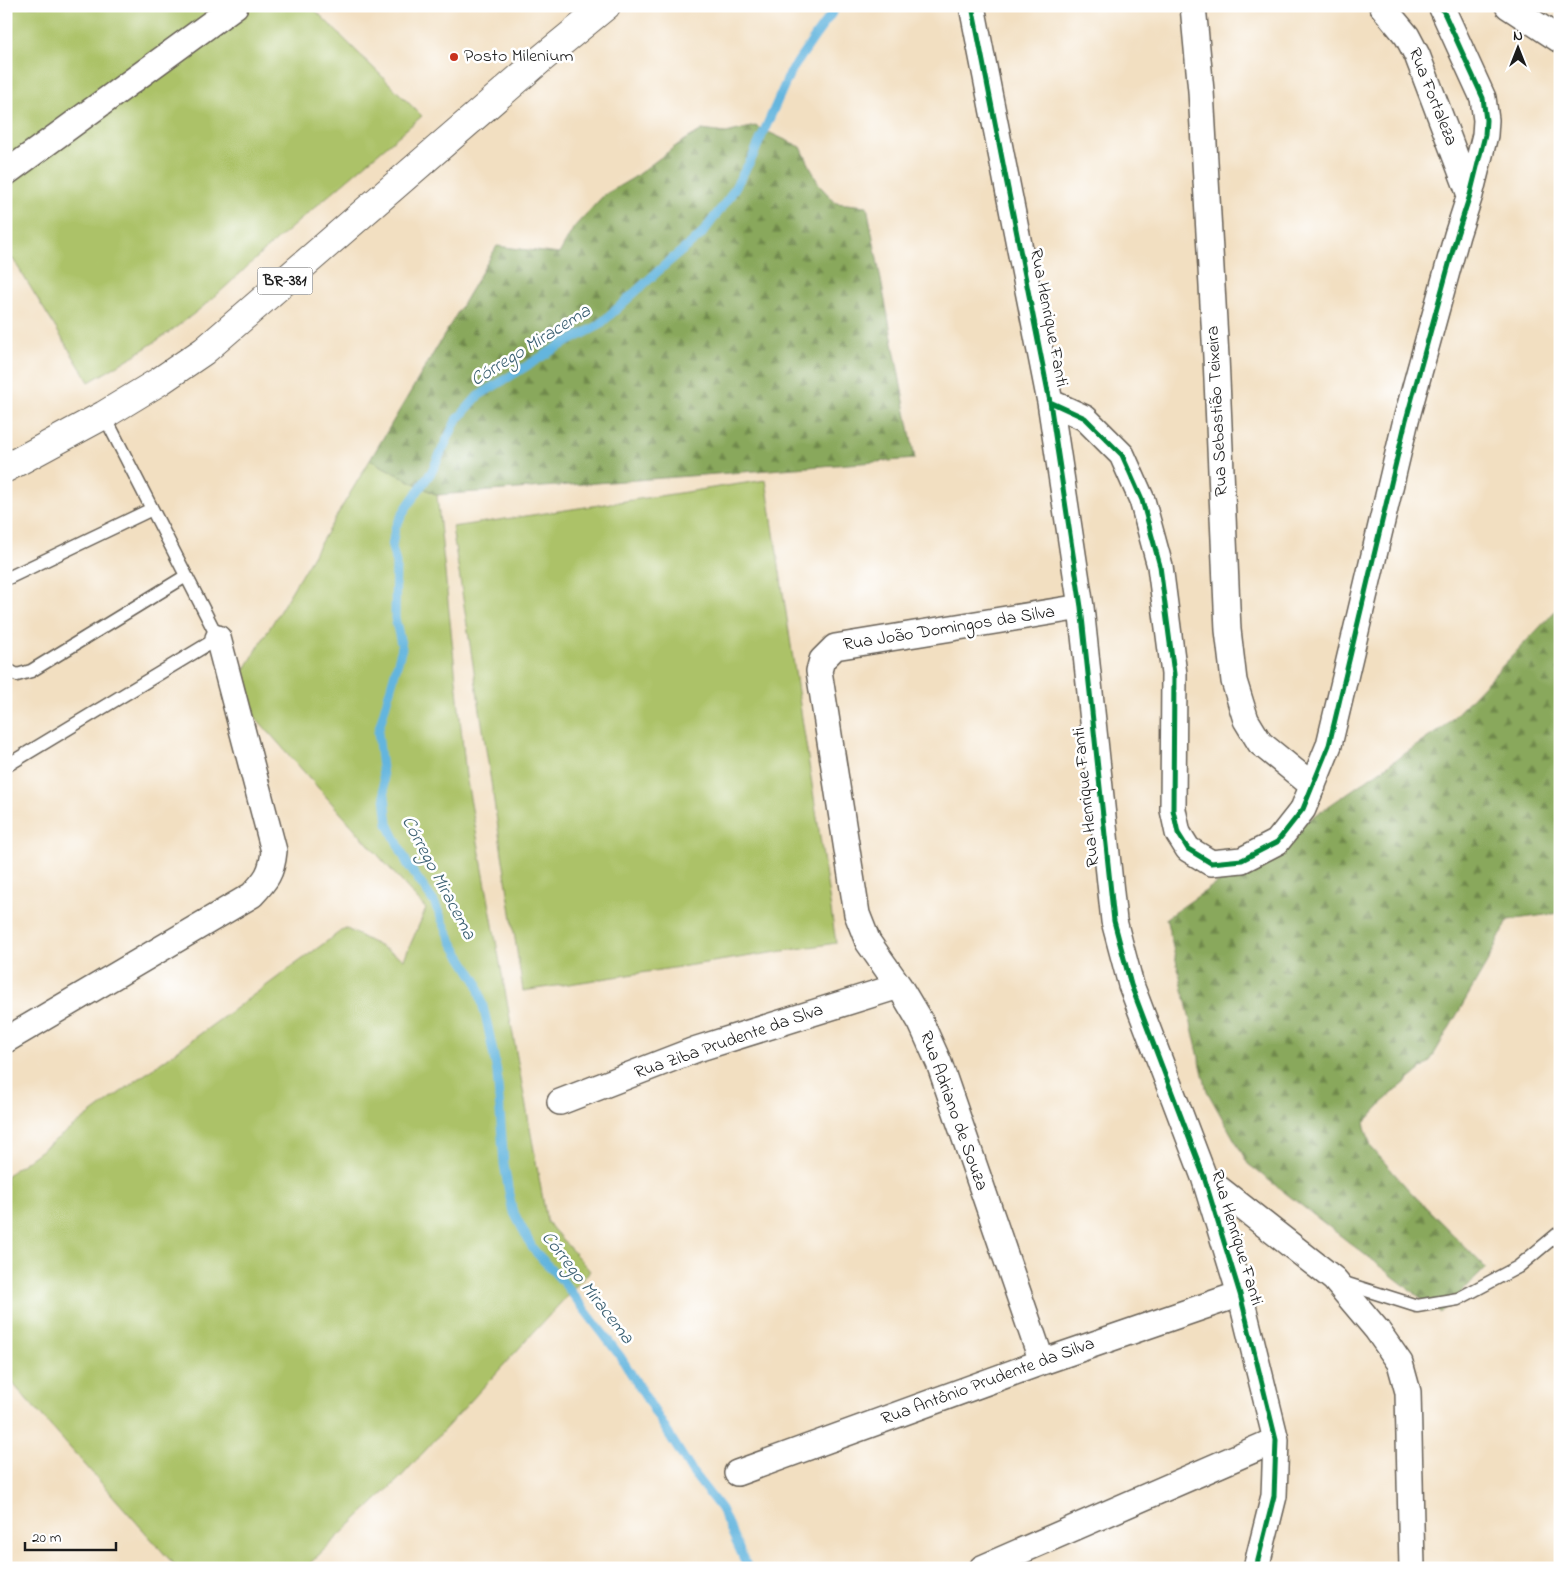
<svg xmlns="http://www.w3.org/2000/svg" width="1566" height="1574" font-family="'Indie Flower',sans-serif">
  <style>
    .grass { fill: #acc267; stroke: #646f42 }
    .forest { fill: url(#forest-firs); stroke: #52623c }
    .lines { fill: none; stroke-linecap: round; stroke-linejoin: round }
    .stream { stroke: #63b5de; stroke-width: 9 }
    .service-casing { stroke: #676056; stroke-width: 15 }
    .minor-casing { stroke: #676056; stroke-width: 28 }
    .primary-casing { stroke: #676056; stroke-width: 30 }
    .service { stroke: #fff; stroke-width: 12 }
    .minor { stroke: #fff; stroke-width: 25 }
    .primary { stroke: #fff; stroke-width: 28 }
    .cycleway-casing { stroke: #fff; stroke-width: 8 }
    .cycleway { stroke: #00873e; stroke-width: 5 }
    .poi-dot { fill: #c8321e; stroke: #fff; stroke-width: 2 }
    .labels { text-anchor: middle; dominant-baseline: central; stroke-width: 5; stroke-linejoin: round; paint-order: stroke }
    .shield { fill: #fff; stroke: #606060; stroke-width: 1 }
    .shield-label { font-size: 16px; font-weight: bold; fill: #1c1c1c }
    .poi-label { font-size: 18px; fill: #1c1c1c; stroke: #fff; text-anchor: start }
    .street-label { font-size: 18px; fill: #1c1c1c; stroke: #fff }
    .water-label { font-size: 19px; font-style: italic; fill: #3c6173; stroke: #fff }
  </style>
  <defs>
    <pattern id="forest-firs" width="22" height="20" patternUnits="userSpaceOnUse" patternTransform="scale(1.25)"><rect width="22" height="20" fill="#89a85c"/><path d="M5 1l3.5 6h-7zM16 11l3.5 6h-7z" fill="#6f884b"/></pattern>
  </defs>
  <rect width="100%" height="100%" fill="#fff"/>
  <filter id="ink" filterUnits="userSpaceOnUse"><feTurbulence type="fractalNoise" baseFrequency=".02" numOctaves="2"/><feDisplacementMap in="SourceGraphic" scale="10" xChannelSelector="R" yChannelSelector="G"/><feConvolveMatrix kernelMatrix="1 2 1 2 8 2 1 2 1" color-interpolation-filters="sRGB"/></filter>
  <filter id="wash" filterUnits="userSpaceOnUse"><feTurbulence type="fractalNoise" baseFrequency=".0096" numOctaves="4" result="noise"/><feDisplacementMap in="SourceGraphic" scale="20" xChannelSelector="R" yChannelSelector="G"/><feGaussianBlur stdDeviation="1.12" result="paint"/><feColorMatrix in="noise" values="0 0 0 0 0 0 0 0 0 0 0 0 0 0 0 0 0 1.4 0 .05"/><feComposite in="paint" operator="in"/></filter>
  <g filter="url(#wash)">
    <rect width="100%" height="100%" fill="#f2dfc1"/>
    <path class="grass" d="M6 6H311L422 116C371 159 321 202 271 245 247 266 225 289 200 309 165 337 128 360 89 382L13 259 6 264Z
      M370 460 437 495 466 776 547 1222 590 1271 399 1479 305 1568H177L6 1376V1176L345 928 404 959 426 909 232 691Z
      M766 480 836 943 523 991 452 527Z"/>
    <path class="forest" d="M755 126 801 147 819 185 836 203 867 206 915 459 437 495 370 460 497 246 559 254 574 227 604 195 633 178 680 143 702 130 726 133Z
      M1560 606V913L1508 920 1488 961 1429 1063 1388 1097 1364 1123 1371 1147 1408 1189 1486 1268 1440 1313 1248 1164 1207 1091 1166 918 1445 726Z"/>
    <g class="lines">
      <path class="stream" d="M748 1568 721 1509 693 1473 620 1356 564 1283 533 1249 512 1209 504 1164 497 1072 488 1027 477 982 453 944 434 902 408 865 388 824 378 732 402 648 395 618 396 563 392 547 395 528 406 508 432 471 456 421 478 396 556 348 598 326 666 264 701 235 729 198 752 158 790 73 816 35 837 6"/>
    </g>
  </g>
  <g filter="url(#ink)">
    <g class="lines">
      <g class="service-casing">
        <path id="service" d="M6 579 152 509
          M6 669 17 675 31 671 186 576
          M6 766 218 638 104 415
          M1341 1282 1417 1306 1458 1299 1518 1267 1560 1232"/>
      </g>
      <g class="minor-casing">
        <path id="minor" d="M972 6 1050 402 1081 607 1114 921 1131 985 1204 1177 1240 1294 1276 1440 1274 1496 1256 1568
          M1193 6 1201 91 1216 357 1228 630 1234 681 1246 720 1260 743 1313 786
          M1382 6 1407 36 1417 55 1470 195
          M1508 6 1560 40
          M6 173 235 6
          M1050 402 1085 418 1122 455 1142 500 1160 566 1174 674 1173 810 1178 833 1188 849 1211 863 1242 860 1277 842 1303 809 1329 745 1406 420 1457 235 1470 195 1485 135 1486 120 1483 98 1441 6
          M6 1040 252 895C266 880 272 873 274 851L218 638
          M560 1102 697 1049 899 986
          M1204 1177 1334 1279 1377 1330 1400 1363 1408 1392 1412 1568
          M1042 1362 939 1063 921 1023 899 986 868 942 857 914 819 671 822 660 835 647 1081 607
          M737 1473 1042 1362 1240 1294
          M982 1568 1276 1440"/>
      </g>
      <g class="primary-casing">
        <path id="primary" d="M6 468 104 415 160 381 204 351 540 60 606 6"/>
      </g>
      <use href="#service" class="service"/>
      <use href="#minor" class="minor"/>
      <use href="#primary" class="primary"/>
      <g class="cycleway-casing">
        <path id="cycleway" d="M972 6 1050 402 1081 607 1114 921 1131 985 1204 1177 1240 1294 1276 1440 1274 1496 1256 1568
          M1050 402 1085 418 1122 455 1142 500 1160 566 1174 674 1173 810 1178 833 1188 849 1211 863 1242 860 1277 842 1303 809 1329 745 1406 420 1457 235 1470 195 1485 135 1486 120 1483 98 1441 6"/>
      </g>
      <use href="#cycleway" class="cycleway"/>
    </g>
  </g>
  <circle class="poi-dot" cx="454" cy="57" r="5"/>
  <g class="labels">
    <rect class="shield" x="257.5" y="267.5" width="55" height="27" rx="4"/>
    <g class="shield-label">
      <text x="285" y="281">BR-381</text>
    </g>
    <g class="poi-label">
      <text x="464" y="57">Posto Milenium</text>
    </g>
    <g class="street-label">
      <text transform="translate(1432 97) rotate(68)">Rua Fortaleza</text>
      <text transform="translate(1048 318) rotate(79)">Rua Henrique Fanti</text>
      <text transform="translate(1218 411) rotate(-93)">Rua Sebastião Teixeira</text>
      <text transform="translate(949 629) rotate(-9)">Rua João Domingos da Silva</text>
      <text transform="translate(1087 797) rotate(-96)">Rua Henrique Fanti</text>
      <text transform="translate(729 1042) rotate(-19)">Rua Ziba Prudente da Slva</text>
      <text transform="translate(953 1111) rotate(70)">Rua Adriano de Souza</text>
      <text transform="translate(1236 1238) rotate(73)">Rua Henrique Fanti</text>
      <text transform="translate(988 1382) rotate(-20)">Rua Antônio Prudente da Silva</text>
    </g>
    <g class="water-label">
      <text transform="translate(531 346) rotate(-32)">Córrego Miracema</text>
      <text transform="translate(438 878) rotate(62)">Córrego Miracema</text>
      <text transform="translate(587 1288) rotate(52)">Córrego Miracema</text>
    </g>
  </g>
  <rect width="1566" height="1574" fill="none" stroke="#fff" stroke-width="25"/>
  <g transform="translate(1518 48)" stroke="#ffffff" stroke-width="4" paint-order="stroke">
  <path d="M0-4L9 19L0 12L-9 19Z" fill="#1c1c1c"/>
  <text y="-8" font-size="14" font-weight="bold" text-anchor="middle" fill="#1c1c1c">N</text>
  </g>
  <path d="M25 1542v8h91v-8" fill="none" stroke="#1c1c1c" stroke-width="2.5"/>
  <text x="32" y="1542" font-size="15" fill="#1c1c1c" stroke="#ffffff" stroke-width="4" paint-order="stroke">20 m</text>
</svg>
